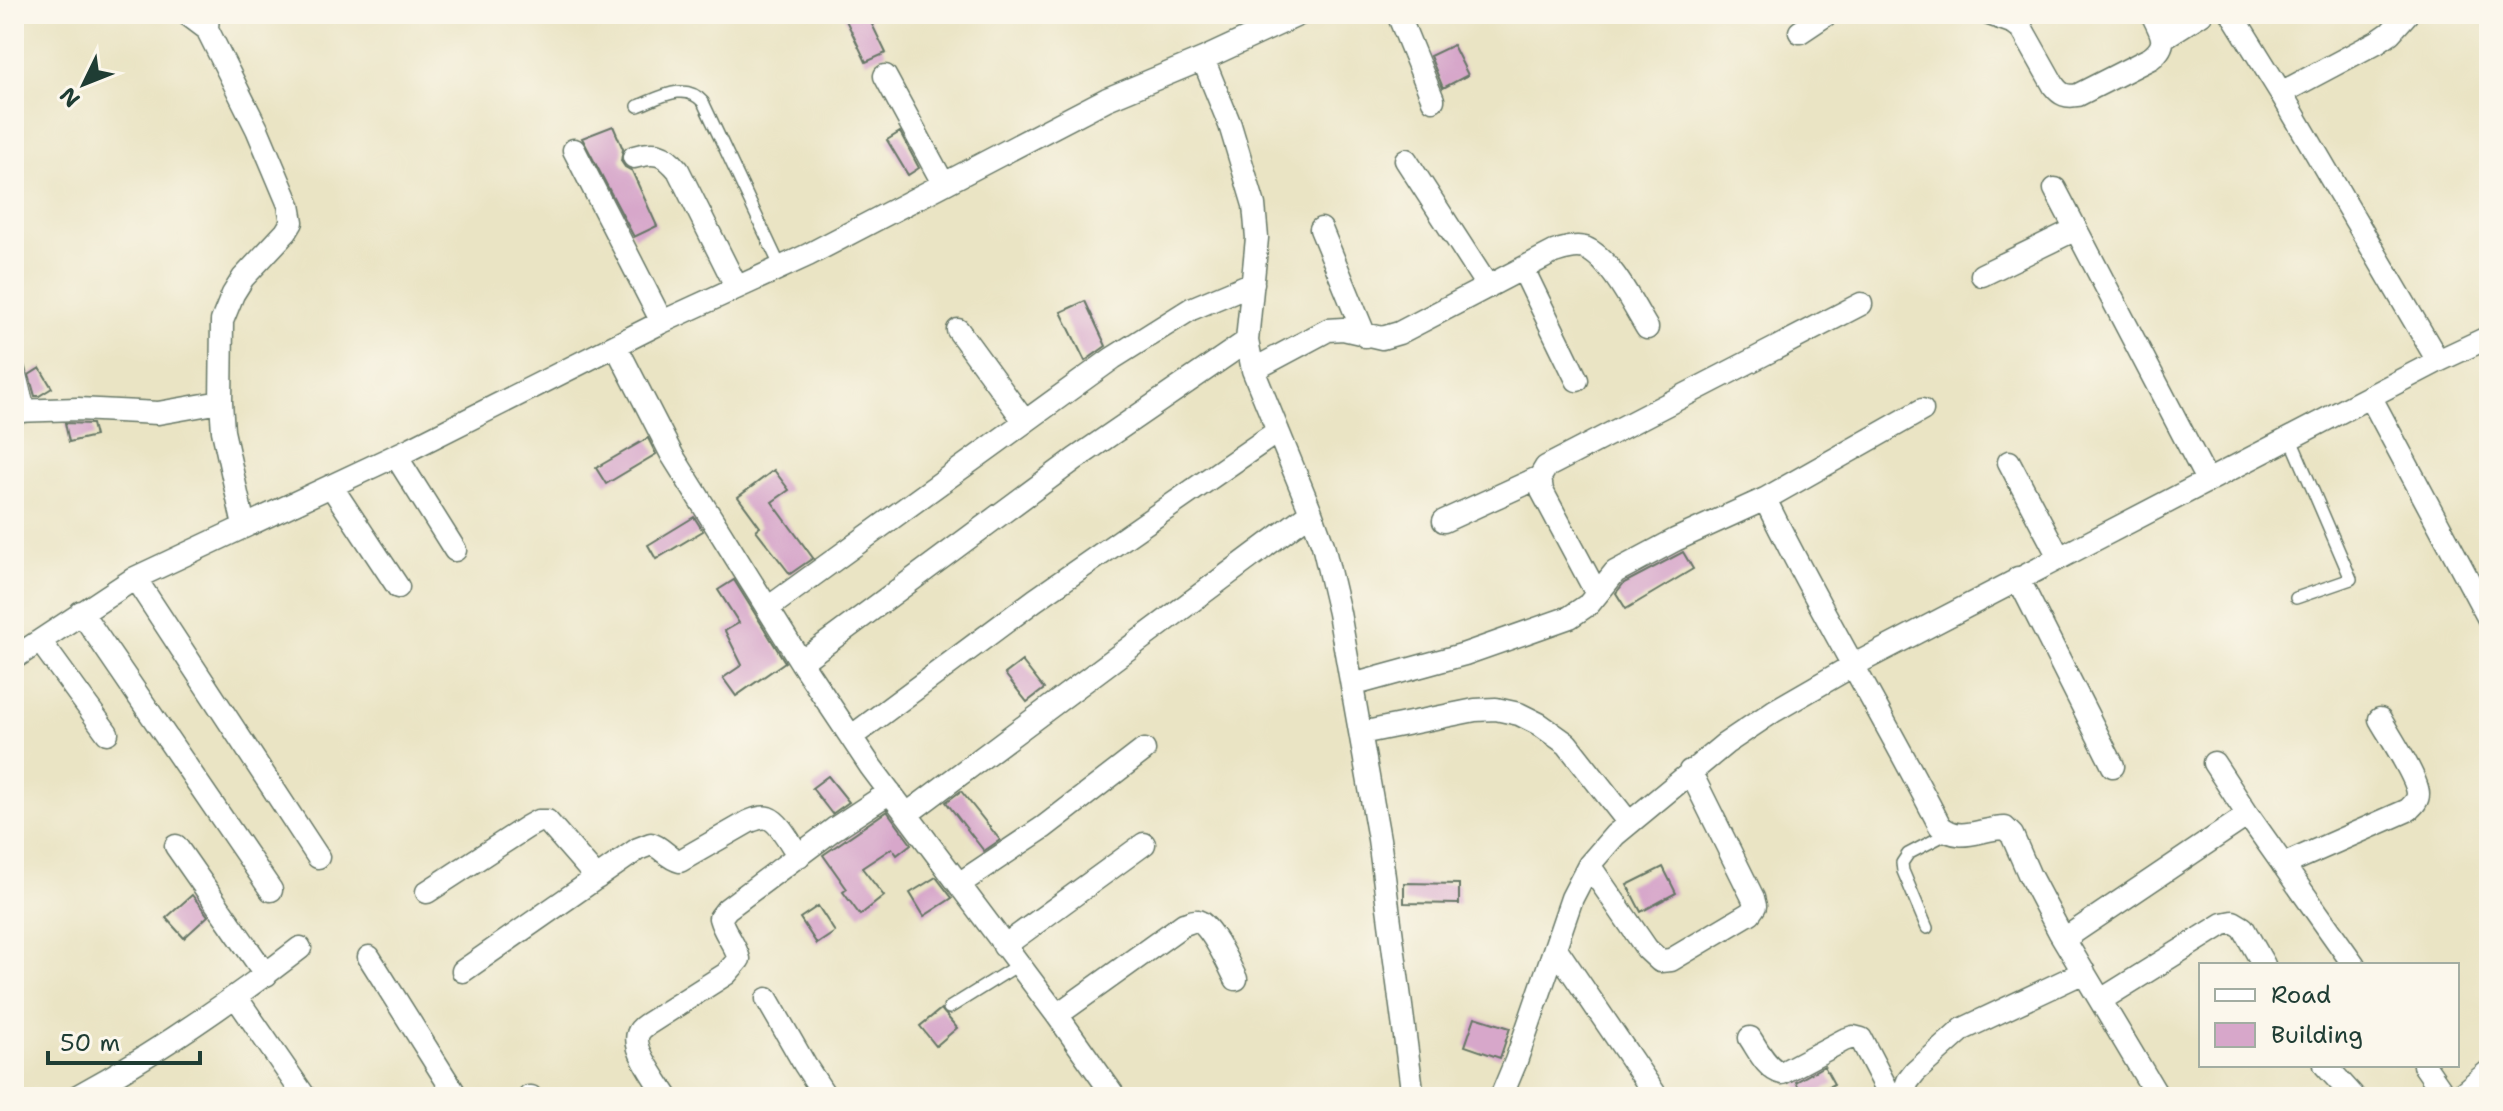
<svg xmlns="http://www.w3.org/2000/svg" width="2503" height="1111" font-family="'Shantell Sans',sans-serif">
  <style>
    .building { fill: #d7a7ca }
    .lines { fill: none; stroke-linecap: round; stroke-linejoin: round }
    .service-casing { stroke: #676; stroke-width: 14 }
    .minor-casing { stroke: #676; stroke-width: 25 }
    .service { stroke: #fff; stroke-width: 11 }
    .minor { stroke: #fff; stroke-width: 22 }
  </style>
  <rect width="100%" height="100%" fill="#fbf7ec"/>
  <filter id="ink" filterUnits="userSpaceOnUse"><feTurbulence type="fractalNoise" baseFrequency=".0125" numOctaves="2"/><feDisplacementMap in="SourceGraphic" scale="16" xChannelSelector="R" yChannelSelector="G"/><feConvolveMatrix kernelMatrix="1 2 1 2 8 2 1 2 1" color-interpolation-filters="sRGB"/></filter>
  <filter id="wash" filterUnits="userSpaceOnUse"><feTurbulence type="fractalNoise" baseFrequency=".006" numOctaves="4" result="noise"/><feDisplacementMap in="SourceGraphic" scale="32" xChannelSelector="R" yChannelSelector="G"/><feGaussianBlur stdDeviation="1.8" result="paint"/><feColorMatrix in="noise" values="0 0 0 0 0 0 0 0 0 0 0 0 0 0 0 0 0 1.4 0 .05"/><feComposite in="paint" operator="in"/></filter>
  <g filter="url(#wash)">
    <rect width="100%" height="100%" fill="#eae4c4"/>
    <g id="blocks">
      <path class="building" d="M843 14H867L886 53 866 62Z
        M1453 45 1468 75 1443 88 1430 56Z
        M613 126 623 149 621 161 625 167 632 171 657 226 634 237 582 138Z
        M900 132 919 168 908 175 887 140Z
        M1085 301 1106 346 1085 361 1061 312Z
        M40 368 52 388 39 396H35L29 375Z
        M65 423 92 424 95 436 69 442Z
        M648 438 656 454 606 484 596 468Z
        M774 470 789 490 772 502 813 558 790 574 756 530 760 527 738 497Z
        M694 517 703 531 656 559 648 545Z
        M1683 552 1693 569 1626 609 1616 593 1624 583Z
        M734 580 785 662 736 696 723 678 742 665 725 631 739 623 718 590Z
        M1022 661 1044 689 1027 702 1005 674Z
        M828 776 849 802 832 814 812 788Z
        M961 791 1000 840 984 851 946 802Z
        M887 811 911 844 897 855 892 848 862 868 884 896 860 915 843 892 847 889 823 855Z
        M1663 867 1676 893 1641 912 1627 885Z
        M936 877 952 898 924 916 910 893Z
        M1404 883 1459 884V904L1404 903Z
        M192 895 208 916 184 938 166 918Z
        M818 906 835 932 817 944 800 918Z
        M941 1009 957 1028 936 1046 920 1026Z
        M1475 1017 1510 1028 1500 1058 1465 1046Z
        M1824 1066 1834 1084 1808 1097H1804L1796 1082Z"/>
    </g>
  </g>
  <g filter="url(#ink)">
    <use href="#blocks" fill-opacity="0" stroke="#676" stroke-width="2"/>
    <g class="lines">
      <g class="service-casing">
        <path id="service" d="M638 106C659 98 685 81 703 102L781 268
          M2290 437 2351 579 2296 598
          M1927 928 1903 871 1902 863 1908 854 1948 833
          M949 1008 1018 965"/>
      </g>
      <g class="minor-casing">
        <path id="minor" d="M187 14 207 29
          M208 14 207 29 257 129 289 205 292 222 286 232 243 278 233 294 222 321 221 402 223 431 244 526
          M1398 14 1433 100
          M1989 14 2014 23 2022 29 2054 86C2061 95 2066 97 2078 95L2151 58C2170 43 2161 33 2152 14
          M2232 14 2281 93 2438 361
          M1800 32 1827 14
          M2163 38 2201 14
          M1203 59 1230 125 1254 205 1257 238 1247 341 1253 370 1311 512 1323 545 1339 613 1379 839 1413 1097
          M885 76 943 183
          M2281 93 2377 42 2390 33 2407 14
          M574 150 662 322
          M634 157C655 151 664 153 678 170L736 286
          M1406 160 1488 287
          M2055 189 2207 480
          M1321 229 1365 336
          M1523 269 1577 380
          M1982 275 2076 229
          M958 330 1025 422
          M616 346 672 455 801 662 871 767 1057 1015 1115 1097
          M1253 370 1328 330 1343 329 1382 338 1399 333 1554 252C1564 249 1575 245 1585 248 1610 258 1633 305 1647 328
          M14 371 24 411
          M2370 396 2489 619
          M14 411 78 409 158 413 221 402
          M396 456 455 550
          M2009 462 2059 557
          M331 486 398 587
          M1765 499C1819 610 1884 716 1940 826 1961 844 1980 828 2005 828L2012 835 2029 874 2059 931 2158 1097
          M1444 521 1540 477
          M135 578 318 857
          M2018 578 2113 766
          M1597 594 1542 491 1540 477 1546 467 1861 304
          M768 608 1113 358 1191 309 1253 283
          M81 612 271 890
          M40 641 107 733
          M14 658 135 578 412 448 662 322 808 255 1107 99 1203 59 1300 14
          M801 662 1075 459 1247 341
          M1352 685 1465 654 1570 617 1589 604 1615 572 1675 540 1765 499 1922 410
          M1361 733 1475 710 1496 709 1519 714 1539 724 1567 744 1629 823
          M851 737 1035 600 1278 431
          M2214 763 2248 815 2354 965
          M907 814 1311 512
          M176 846 266 975
          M1589 865 1647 949 1660 961 1671 960 1750 913 1755 906 1753 898 1690 771
          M2283 865 2408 810C2413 805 2418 801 2418 794 2418 779 2389 735 2380 719
          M959 884 1044 827 1144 750
          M427 892 527 827 538 821H547L597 878
          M2064 939 2248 815
          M1004 946 1144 844
          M1555 947 1657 1097
          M369 957 457 1097
          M463 971 638 849 651 844C662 847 667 858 680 861L748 822C753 820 761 816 768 818 780 822 791 845 799 856
          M236 997 305 1097
          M767 999 805 1065 826 1097
          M2101 1000 2223 924 2233 922 2243 928 2264 965
          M1057 1015 1184 924C1188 923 1193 920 1197 921 1209 922 1230 967 1236 979
          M1750 1038C1758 1050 1767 1070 1782 1073L1844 1040 1853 1037 1861 1039 1891 1097
          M2325 1065 2354 1097
          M2424 1065 2446 1097
          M76 1097C155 1054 229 1003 300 948
          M529 1097H531
          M667 1097C659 1084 632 1049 638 1034 639 1031 643 1027 646 1025L726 974 739 959C735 944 724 933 720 918L727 909 834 829 890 792
          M1501 1097 1516 1061 1572 898 1589 865 1615 835 1725 744 1774 711 1852 666 2438 361 2489 337
          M1907 1097 1905 1089 1908 1081 1915 1072 1963 1029 2084 972
          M2458 1097 2489 1071"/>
      </g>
      <use href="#service" class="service"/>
      <use href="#minor" class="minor"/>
    </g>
  </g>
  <rect width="2503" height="1111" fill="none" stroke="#fbf7ec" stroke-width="48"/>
  <rect x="2199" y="963" width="260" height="104" fill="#fbf7ec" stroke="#a3ada2" stroke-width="2"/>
  <rect x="2215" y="989" width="40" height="12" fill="#ffffff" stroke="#a3ada2" stroke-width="2"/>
  <text x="2271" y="1003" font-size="24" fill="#1f3d34">Road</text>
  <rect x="2215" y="1023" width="40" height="24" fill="#d7a7ca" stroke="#a3ada2" stroke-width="2"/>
  <text x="2271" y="1043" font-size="24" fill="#1f3d34">Building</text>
  <g transform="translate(84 84) rotate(227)" stroke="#fbf7ec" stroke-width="6" paint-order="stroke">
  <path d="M0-6L14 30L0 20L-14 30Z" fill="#1f3d34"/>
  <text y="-12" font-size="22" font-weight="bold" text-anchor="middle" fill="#1f3d34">N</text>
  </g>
  <path d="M48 1051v12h152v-12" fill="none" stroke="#1f3d34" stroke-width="4"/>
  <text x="60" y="1051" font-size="24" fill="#1f3d34" stroke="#fbf7ec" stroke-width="6" paint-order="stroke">50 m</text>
</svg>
